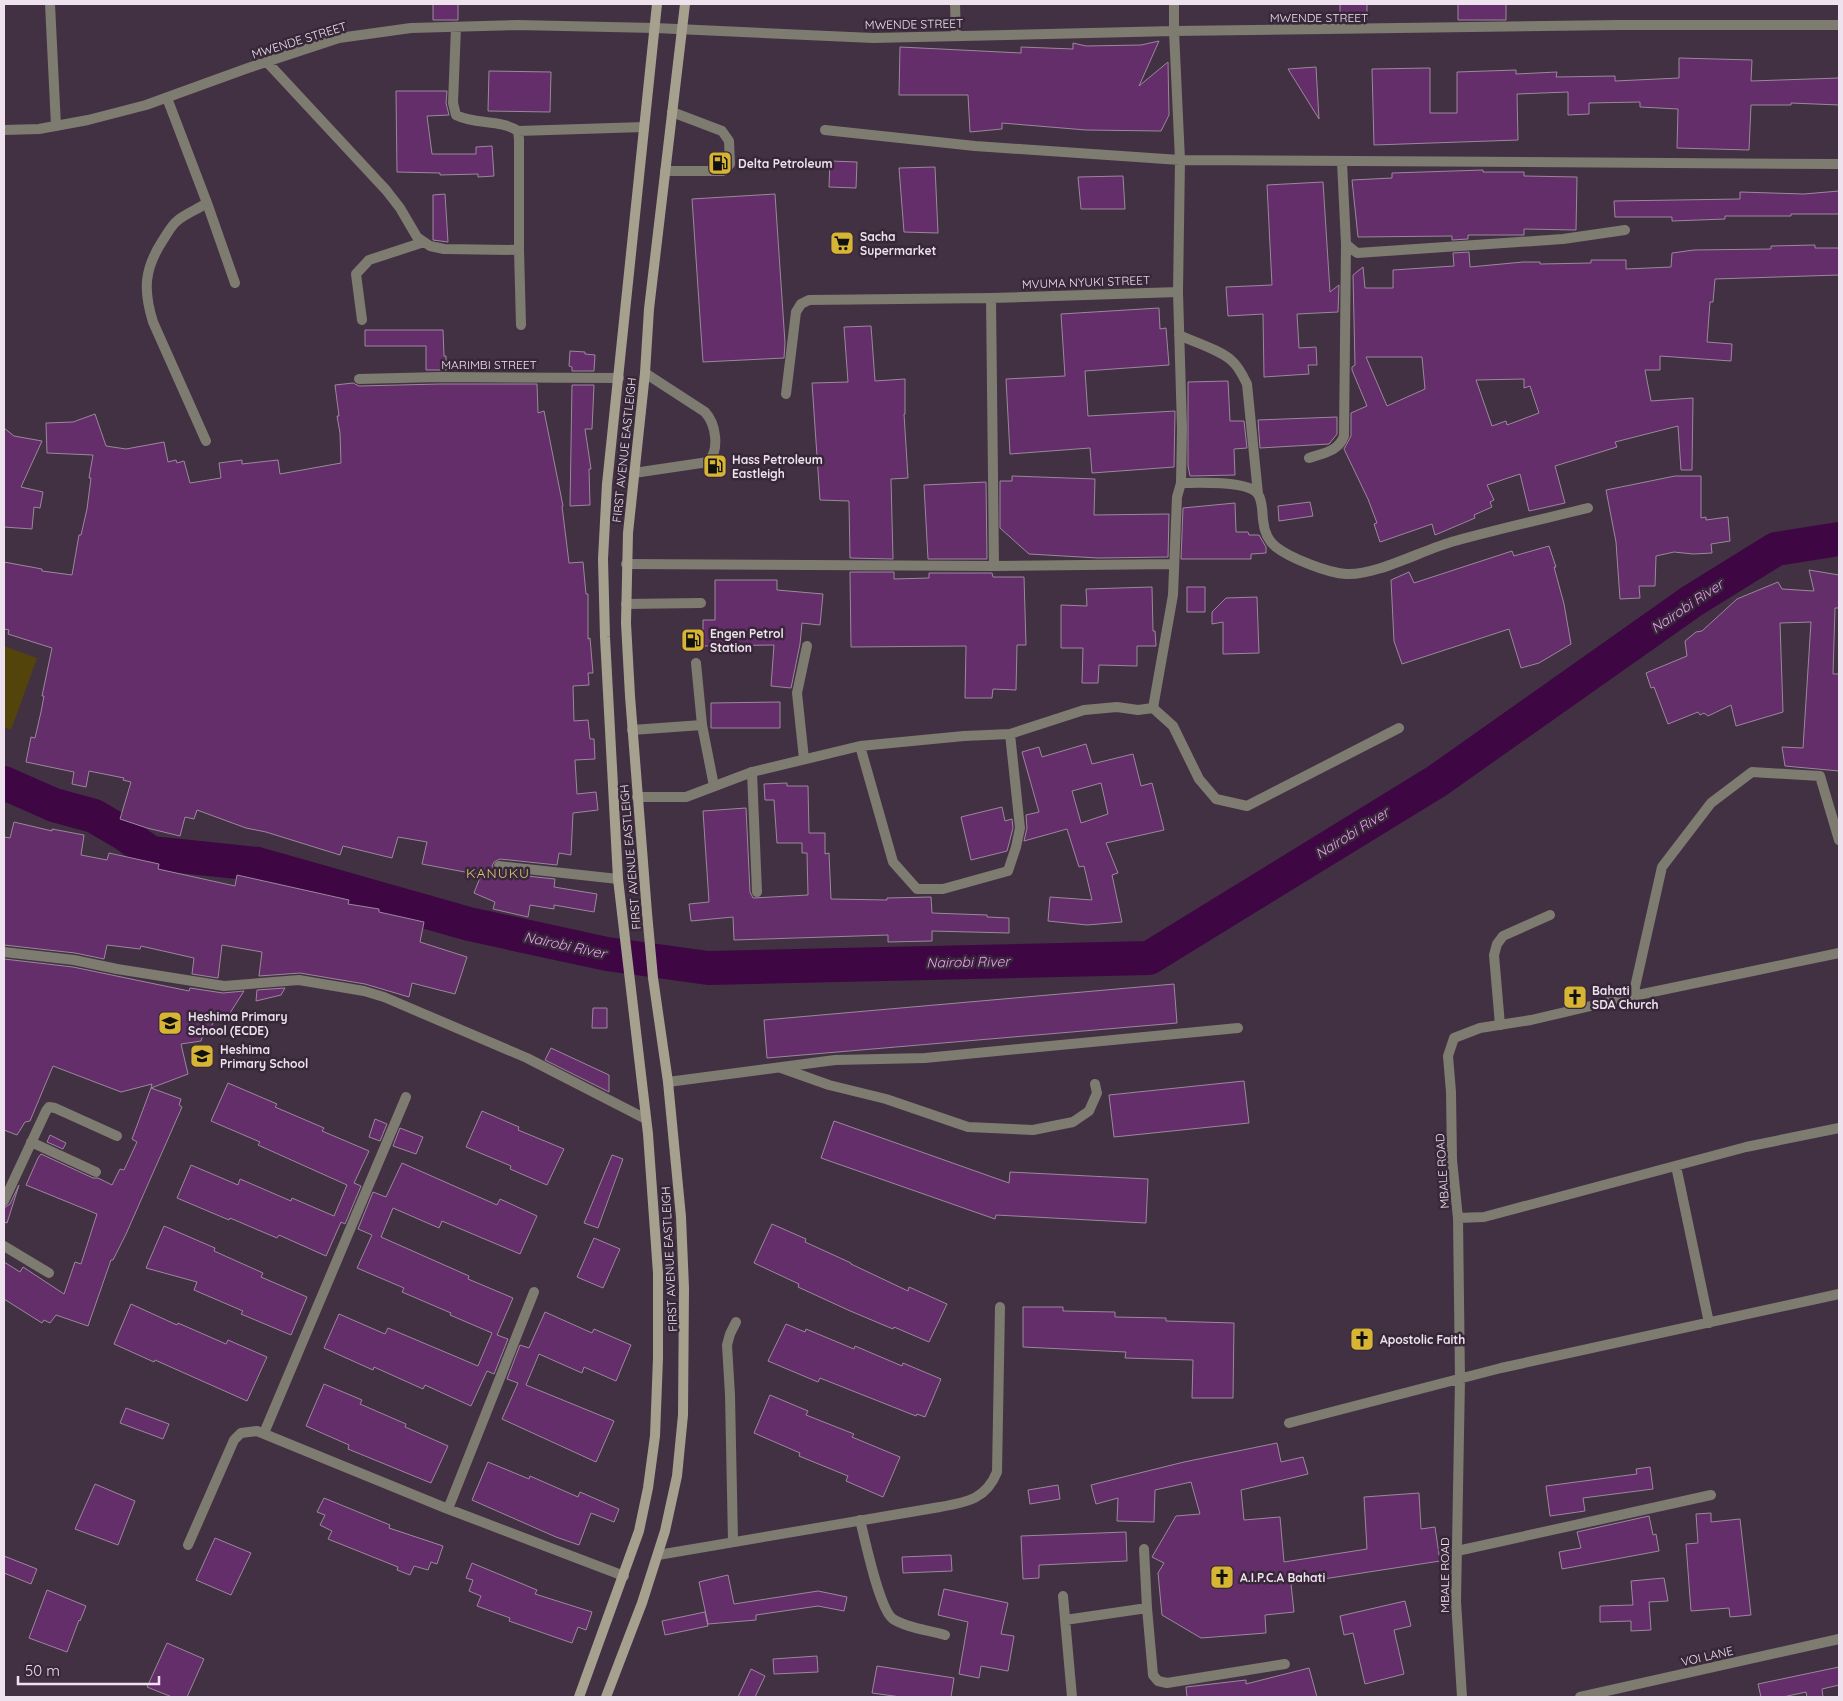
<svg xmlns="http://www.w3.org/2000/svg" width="1843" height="1701" font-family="Quicksand,sans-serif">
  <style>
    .green { fill: #53440b }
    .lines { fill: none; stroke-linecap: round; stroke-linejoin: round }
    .river { stroke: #3e0744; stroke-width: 34 }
    .building { fill: #642e6a; stroke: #9b879c; fill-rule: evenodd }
    .service { stroke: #7e7b70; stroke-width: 10 }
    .minor { stroke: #7e7b70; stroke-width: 10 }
    .secondary { stroke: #a6a18f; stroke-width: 10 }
    .labels { text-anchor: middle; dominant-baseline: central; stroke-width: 5; stroke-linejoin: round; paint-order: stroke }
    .street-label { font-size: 12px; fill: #ede2ed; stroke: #372739 }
    .poi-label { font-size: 12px; font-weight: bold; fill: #ede2ed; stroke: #372739; text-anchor: start }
    .water-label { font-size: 14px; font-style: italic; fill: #ee9ff5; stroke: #372739 }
    .neighbourhood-label { font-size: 14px; letter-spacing: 1px; fill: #dbc477; stroke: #372739 }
  </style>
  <rect width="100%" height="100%" fill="#423143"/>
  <path class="green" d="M4 646 37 658 11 730 4 727Z"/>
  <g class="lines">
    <path class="river" d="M4 783 54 805 94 816 123 833 151 853 258 864 469 924 607 954 708 968 1149 958 1437 781 1692 601 1776 549 1839 539"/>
  </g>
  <path class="building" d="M433 4H458V20H433Z
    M1340 4H1367V20H1340Z
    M1458 4H1506V20H1458Z
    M1159 41 1139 86 1168 62 1169 115 1161 131 1086 130 1002 123V129L970 132 968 95H899L900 47 1021 53V47L1073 49V43L1086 46 1141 45Z
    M1679 58 1752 60 1751 81 1839 78V105L1791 103V105H1751L1749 150 1677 148 1678 109 1640 107V102L1589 103V114L1568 115V92L1517 94 1518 140 1374 145 1372 69 1430 68V113H1457V72L1516 70V74L1557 72 1556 77 1615 76V81L1679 78Z
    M1316 67 1319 119 1288 69Z
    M489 71 551 72 550 112 488 111Z
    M396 91H447L446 103 449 115 427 116 432 154H476V147L492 146 494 176 478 177V174L440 175V173L397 172Z
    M830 161 857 162 856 188 829 187Z
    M935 167 938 233 904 232 899 168Z
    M1483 170V172H1524V176L1577 177 1576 230 1524 229V235H1468V239L1452 240V236L1358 237 1352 180 1392 178V173Z
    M1123 176 1125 209H1081L1078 177Z
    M1323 182 1330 292 1339 285 1338 312 1297 314 1299 348 1316 347 1317 365H1308L1309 374 1264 377 1263 314 1228 316 1226 287 1272 285 1267 185Z
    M1839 191V214H1791V216H1725V219L1672 221V217H1615L1614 201 1740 199V192L1804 194Z
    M445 194 448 242 433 240V195Z
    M775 194 785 343 784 358 703 362 692 199Z
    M1815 245V248H1839V275L1715 279 1713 302H1710L1707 342 1732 344 1731 361 1660 356V370H1645L1651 401 1693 398 1692 470H1681L1678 426 1615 442 1617 447 1555 466 1565 503 1529 511 1520 474 1487 485 1494 500 1490 502 1492 507 1474 515 1475 518 1435 535 1432 524 1380 542 1374 524 1377 523 1368 499 1344 449 1351 436V413L1367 406 1352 370V367L1355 365 1353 275 1363 267 1365 288H1393V270L1454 266 1453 253 1469 252 1470 267 1523 262H1540V264L1591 263V260H1626V269L1671 267 1672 253 1694 250 1771 249V246ZM1366 357H1422L1425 389 1387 406ZM1524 379V388L1530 386 1539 413 1507 425 1506 421 1492 426 1476 380Z
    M1159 308 1160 329 1166 328 1169 365 1085 371 1088 416 1175 411 1174 467 1092 473 1090 448 1010 454 1006 379 1065 376 1061 314Z
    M871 326 875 381 905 379V414H904L908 478 891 479 893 559 850 558 849 501 820 500 812 383 848 382 844 327Z
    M365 330H443L444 356H446V370H426V346H365Z
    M570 351 585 352V354L595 355 594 371H572V367L569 366Z
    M1228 381 1230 421H1244L1247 448 1234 449 1235 475 1190 476 1188 466V382Z
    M353 383 359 386 440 384H537L538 413 544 411 563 506H562L569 563 583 562 586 594H588V639L590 638 593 673H588L589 685 573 686 574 721 588 720 590 739H594L595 759 575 760 577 794 596 792 598 810 573 813 571 855 559 853 557 865 500 859 494 862 492 866 495 871 498 873 555 879 554 887 597 894 594 912 554 905V909L530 905 528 917 493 909 495 902 474 893 481 875 422 864 427 842 398 837 392 858 343 846 340 855 266 832 246 828 197 810 194 819 185 817 180 836 147 828 120 819 131 782 123 780 124 778 89 771 86 787 72 784 74 772 26 762 31 737 35 738 41 712 44 696H42L52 648 8 634 9 630 4 629V562L42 569V571L72 575 79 535H81L87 509 91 478H89L93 455 47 453 46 423 73 422 95 414 106 446 126 449 164 442 168 462 176 460 177 463 184 461 190 483 221 478 219 463 242 460V464L278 460 280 474 341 463 340 433 337 416H339L335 385Z
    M572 385H594L592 429H585L591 469H589L590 505 570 506Z
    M1337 417V434L1329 444 1260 448 1258 420Z
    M4 428 14 436 42 441 21 487 43 492 40 508 34 507 32 529 4 527Z
    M1012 476 1095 479 1094 515 1169 514 1168 557 1098 558 1029 554 1000 528V481H1012Z
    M1675 476H1701V518L1706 517V520L1728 517 1730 541 1711 544 1712 553 1693 554 1674 552 1656 556 1655 586H1639L1640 598 1620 599 1616 542 1606 490Z
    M986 482 987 559H928L924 485Z
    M1310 502 1313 516 1279 521 1278 506Z
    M1235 503 1236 532H1248L1249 535H1259L1266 547V553L1251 554V559H1181L1183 508Z
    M1549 546 1556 567H1554L1564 604 1571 644 1539 663 1521 668 1509 629 1402 664 1394 641 1391 580 1409 572 1414 583 1417 582 1512 551 1514 556Z
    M1809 570 1839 575V608H1835L1833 674H1839V771L1785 766 1782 747 1803 748 1811 622 1780 623 1783 712 1736 726 1731 705 1708 716 1704 713 1700 715 1698 712 1668 724 1654 687 1651 688 1646 673 1687 656 1685 641 1696 632 1702 631 1737 599 1778 582 1782 589 1814 591Z
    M850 572H894V579L929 578V573H992L993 577H1024L1026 645H1017L1016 690 993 689 992 698H965L966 646 851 647Z
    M715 580H777V590L823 594 820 625 802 623 800 644 791 688 771 686 774 645 703 646V620H715Z
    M1152 587 1153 631H1155L1156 646H1137V666L1099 665 1098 683H1082L1083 648H1061V605L1087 606 1086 589Z
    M1187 587H1205V612H1187Z
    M1257 597 1259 653 1223 654V622L1212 624V612L1226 598Z
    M780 702V728H711V703Z
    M1086 744 1092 764 1133 754 1141 786 1152 783 1164 830 1106 843 1118 873 1112 875 1122 922 1087 925 1048 921 1050 897 1092 900 1084 866 1079 867 1067 829 1024 841 1027 828 1026 815 1039 812 1022 752 1039 747 1042 757ZM1101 783 1108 814 1081 823 1072 791Z
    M787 783V786H808L809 833H825V854L829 853 831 899 887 900V898L931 897 932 913 987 915V917L1009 918V933L932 931V941L888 942V935L734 940 733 917 691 921 689 904 709 902 703 811 746 808 750 892 753 898 808 895 807 853H802V843H777L774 800H765L764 784Z
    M1002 807 1005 821 1012 819 1013 828 1007 851 971 860 961 817Z
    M14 822 52 831V829L84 835 81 855 107 860 109 853 159 864 158 869 235 886 237 875 349 900 348 904 379 909V912L424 922 420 942 467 957 455 994 412 983 409 997 365 984 300 973 259 976 262 952 222 945 218 978 192 974 194 958 141 946 140 949 107 945 104 959 75 953 4 945V837L10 838Z
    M4 959 73 967 189 991 190 988 223 993 244 991 230 1013 215 1019 210 1029H205L201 1041 181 1044 188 1074 151 1088 152 1084 121 1092 53 1066 30 1121 25 1122 17 1135 4 1130Z
    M1174 984 1177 1023 767 1058 764 1020Z
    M285 988 281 995 256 1001 257 990Z
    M593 1008H607V1028H592Z
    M551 1048 609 1075V1092L545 1060Z
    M1244 1081 1249 1123 1114 1137 1109 1095Z
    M228 1083 277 1104 275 1107 324 1128 322 1131 369 1151 354 1183 361 1186 345 1224 341 1222 326 1256 279 1235 277 1238 230 1218 229 1220 177 1198 191 1165 238 1185 240 1179 291 1201 292 1198 334 1216 347 1185 258 1145 260 1142 211 1121Z
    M151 1088 181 1099 179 1105 182 1107 126 1234 113 1260H111L88 1326 56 1315 50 1323 44 1320 42 1323 4 1299V1262L20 1272 23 1267 64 1294 75 1262 81 1264 97 1214 26 1185 38 1158 41 1154 93 1178H98L112 1185 120 1169 124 1170 137 1142 132 1139Z
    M482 1111 519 1127 518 1130 564 1149 547 1185 510 1169 511 1166 466 1147Z
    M375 1119 387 1124 380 1141 369 1137Z
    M834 1121 1009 1183 1010 1172 1148 1179 1146 1223 996 1215 995 1219 821 1158Z
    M400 1128 423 1137 416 1154 393 1146Z
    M50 1135 66 1143 63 1149 47 1142Z
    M612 1155 623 1159 598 1228 584 1223Z
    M402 1163 497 1205 500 1199 537 1216 520 1254 442 1221 439 1228 393 1208 381 1237 469 1276 468 1279 513 1298 497 1335 508 1339 494 1374 487 1371 471 1406 425 1385 423 1389 374 1367 373 1370 324 1348 339 1314 385 1334 388 1328 478 1366 492 1333 450 1315 451 1313 402 1292 404 1288 357 1268 372 1235 358 1229 373 1192 386 1197Z
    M19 1185 7 1223 4 1222V1208L10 1204Z
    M772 1224 806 1239 805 1242 851 1263V1264L908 1291 909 1287 947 1304 929 1342 894 1327 893 1329 848 1310 798 1287 799 1284 754 1263Z
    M164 1226 215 1248 214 1251 263 1273 261 1277 307 1297 291 1335 241 1314 243 1311 194 1290 197 1282 146 1268Z
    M594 1238 620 1249 603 1288 577 1277Z
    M131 1304 177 1325 178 1323 226 1344 228 1340 267 1357 247 1401 155 1360 154 1362 114 1344Z
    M1023 1307H1063V1311L1115 1312V1317L1166 1318V1321L1234 1323 1233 1398H1192L1193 1360 1125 1358 1126 1352 1023 1347Z
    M545 1312 592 1333 594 1329 631 1345 616 1381 584 1367 582 1373 539 1354 526 1385 614 1421 596 1462 502 1419 518 1383 507 1379 520 1345 529 1348Z
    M786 1324 805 1332 806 1329 854 1349 855 1346 902 1366 903 1363 941 1379 925 1417 917 1414 916 1416 820 1378 818 1382 768 1361Z
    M324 1384 362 1400 360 1404 406 1424 405 1427 448 1446 431 1483 348 1449 349 1445 306 1426Z
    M770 1395 808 1411 806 1415 854 1434 852 1437 900 1457 883 1497 846 1481 848 1476 799 1456 800 1453 754 1433Z
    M126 1408 169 1424 163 1439 120 1423Z
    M1277 1443 1281 1462 1303 1457 1308 1474 1241 1490 1244 1520 1280 1517 1284 1562 1367 1549 1364 1497 1419 1493 1421 1529 1435 1527 1440 1561 1291 1584 1294 1612 1265 1615 1266 1633 1201 1638 1162 1615 1158 1573 1164 1563 1152 1557 1176 1516 1200 1514 1191 1482 1155 1490 1154 1522 1117 1521 1118 1498 1096 1504 1091 1485 1184 1462Z
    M488 1462 529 1479 530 1476 578 1497 580 1492 619 1509 614 1522 591 1513 579 1545 556 1537 472 1500Z
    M1650 1467 1653 1489 1583 1498 1585 1511 1550 1516 1546 1486 1637 1474 1636 1469Z
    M95 1484 135 1501 118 1545 75 1529Z
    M1058 1485 1060 1499 1030 1504 1028 1490Z
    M324 1498 390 1525 389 1528 443 1546 437 1564 431 1562 428 1570 414 1566 410 1575 397 1570 398 1567 328 1539 332 1531 320 1525 325 1515 317 1512Z
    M1711 1513V1522L1740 1519 1751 1615 1730 1617 1729 1608 1691 1611 1686 1544 1698 1543 1696 1514Z
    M1649 1516 1653 1535 1656 1534 1659 1551 1562 1569 1559 1552 1581 1548 1577 1532Z
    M1126 1532 1127 1561 1039 1565V1578L1023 1579 1021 1536Z
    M215 1538 251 1553 231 1595 196 1580Z
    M951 1555 952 1571 903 1573 902 1557Z
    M4 1556 37 1569 31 1584 4 1573Z
    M472 1563 537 1590 535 1594 592 1612 586 1630 578 1627 572 1643 509 1621 510 1618 477 1606 481 1596 469 1591 473 1580 466 1578Z
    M728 1575 734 1604 818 1591 847 1597 844 1611 818 1606 756 1615V1620L708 1624 699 1582Z
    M1664 1578 1668 1601 1649 1602 1651 1630 1631 1631V1621L1600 1622V1606L1633 1605 1631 1581Z
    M944 1589 1008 1603 1001 1634 1014 1636 1008 1671 981 1666 979 1678 959 1674 968 1622 938 1615Z
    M47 1590 86 1606 80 1621 79 1620 67 1652 29 1638Z
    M1405 1601 1411 1626 1394 1630 1404 1674 1365 1684 1353 1633 1344 1635 1340 1616Z
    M705 1612 708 1626 665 1635 662 1621Z
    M167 1643 204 1659 187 1697H172L147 1687Z
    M817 1656 818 1672 774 1674 773 1659Z
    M877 1666 954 1678 951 1697H901L872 1693Z
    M1839 1667V1685L1822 1689 1823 1697H1807L1806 1692 1783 1697H1761L1758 1684Z
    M1309 1668 1317 1697H1187L1186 1687 1246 1680V1684Z
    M751 1669 765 1676 755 1697H738Z"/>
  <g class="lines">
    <path class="service" d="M50 4 56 126
      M665 171H723L730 164 729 141 722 131 672 112
      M634 473 708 462C720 450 716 424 705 412L645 373
      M626 604 701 603
      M696 663 702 725 714 786
      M1153 708 1173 726 1199 779 1216 799 1247 806 1399 728
      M632 730 702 725
      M804 759 797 693 807 646
      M752 772 757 892
      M499 866 618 879
      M1500 1025 1494 955 1497 944 1503 936 1550 915
      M781 1068 829 1085 886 1099 968 1127 1033 1130 1073 1122 1089 1111 1097 1093 1095 1084
      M860 1520C865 1539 879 1609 893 1619 907 1628 928 1630 945 1635
      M733 1541 730 1395 727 1345 730 1334 736 1322
      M1144 1549 1147 1608 1153 1675 1158 1681 1167 1683 1285 1664
      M1063 1596 1072 1697
      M1065 1620 1147 1608"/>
    <path class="minor" d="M955 4 956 36
      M456 27 453 103 456 115C475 125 500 119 518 131L519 139V250
      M267 62 386 190 400 208 417 237 430 246 444 249 519 250 521 325
      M167 98 207 203 235 283
      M4 130 39 129 88 120 146 105 248 68 339 38 411 28 517 25 655 28 873 38 1174 31 1618 25H1839
      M825 130 975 146 1180 160 1839 164
      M518 131 644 127
      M1342 162 1346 244 1357 253 1563 239 1625 230
      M991 298 994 566
      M362 320 356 274 369 260 424 242
      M1179 335C1194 342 1221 350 1232 361 1239 367 1243 376 1247 384L1258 494
      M359 379 440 377 619 378
      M786 394 796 312 801 304 809 300 991 298 1178 292 1180 160 1174 31V4
      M206 441 153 322C143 290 144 269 163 240 167 234 171 226 177 221 185 214 198 209 207 203
      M1309 458C1323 453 1338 452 1344 436L1346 244
      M1181 483C1197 483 1248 480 1258 494 1263 502 1262 512 1263 520 1264 530 1267 540 1276 547 1290 558 1328 573 1346 574 1376 576 1424 549 1455 541 1498 529 1543 519 1588 508
      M626 564 994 566 1174 564
      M860 746 893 862 917 889H943L1008 871 1016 847 1020 828 1010 734
      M637 797H686L752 772 860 746 964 736 1010 734 1084 710 1117 707 1138 710 1153 708 1173 595 1177 497 1181 483 1182 428 1178 292
      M4 952 74 960 117 969 224 986 299 980 364 991 384 997 527 1058 646 1119
      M1633 996 1662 867 1711 803 1752 772 1820 776 1839 840
      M668 1082 835 1060 925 1058 1238 1028
      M31 1142 96 1172
      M1676 1166 1709 1323
      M4 1201 46 1111 49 1107 55 1108 117 1136
      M1458 1218 1484 1217 1746 1147 1839 1128
      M4 1246 49 1273
      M1289 1423 1501 1368 1839 1294
      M264 1433 406 1097
      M448 1509 534 1292
      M188 1545 234 1440 241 1433 257 1431 448 1509 624 1576
      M1457 1551 1711 1495
      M658 1555 940 1507C968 1502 986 1499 997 1472L1000 1307
      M1462 1697 1456 1601 1460 1379 1458 1218 1452 1160 1451 1092 1448 1056 1454 1038 1480 1028 1531 1020 1633 996 1839 953
      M1580 1697 1839 1639"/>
    <path class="secondary" d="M579 1697 639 1531 648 1488 655 1436 658 1358V1273L648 1134 618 879 605 637 603 559 607 484 657 4
      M606 1697 642 1603 665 1531 677 1476 683 1415 684 1288 681 1217 668 1082 653 978 647 913 630 696 626 623 628 533 645 373 649 309 685 4"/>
  </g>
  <defs>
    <g id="fuel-square" transform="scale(1.25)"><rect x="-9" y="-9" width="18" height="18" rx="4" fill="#d7b434" stroke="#372739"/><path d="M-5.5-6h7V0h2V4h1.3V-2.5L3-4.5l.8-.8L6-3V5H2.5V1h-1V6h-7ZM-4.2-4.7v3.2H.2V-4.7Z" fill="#111"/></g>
    <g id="supermarket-square" transform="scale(1.25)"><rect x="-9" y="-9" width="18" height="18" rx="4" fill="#d7b434" stroke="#372739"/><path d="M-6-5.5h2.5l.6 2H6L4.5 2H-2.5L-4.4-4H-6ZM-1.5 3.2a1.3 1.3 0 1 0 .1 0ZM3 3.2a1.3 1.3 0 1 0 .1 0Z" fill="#111"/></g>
    <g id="church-square" transform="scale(1.25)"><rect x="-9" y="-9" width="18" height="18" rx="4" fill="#d7b434" stroke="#372739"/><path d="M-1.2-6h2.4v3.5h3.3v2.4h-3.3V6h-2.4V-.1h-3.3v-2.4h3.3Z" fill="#111"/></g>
    <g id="school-square" transform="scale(1.25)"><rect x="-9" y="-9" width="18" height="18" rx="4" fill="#d7b434" stroke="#372739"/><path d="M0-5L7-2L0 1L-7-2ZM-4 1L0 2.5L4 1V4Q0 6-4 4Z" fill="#111"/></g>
  </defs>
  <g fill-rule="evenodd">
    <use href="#fuel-square" x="720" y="163"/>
    <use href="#supermarket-square" x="842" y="243"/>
    <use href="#fuel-square" x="715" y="466"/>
    <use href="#fuel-square" x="693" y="640"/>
    <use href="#church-square" x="1575" y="997"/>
    <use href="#school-square" x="170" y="1023"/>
    <use href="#school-square" x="202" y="1056"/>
    <use href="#church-square" x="1362" y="1339"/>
    <use href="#church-square" x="1222" y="1577"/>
  </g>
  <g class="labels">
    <g class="street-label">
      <text x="1319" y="17">MWENDE STREET</text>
      <text transform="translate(914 24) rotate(-1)">MWENDE STREET</text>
      <text transform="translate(299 40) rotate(-17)">MWENDE STREET</text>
      <text transform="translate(1086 282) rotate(-2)">MVUMA NYUKI STREET</text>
      <text x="489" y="364">MARIMBI STREET</text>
      <text transform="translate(624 450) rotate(-84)">FIRST AVENUE EASTLEIGH</text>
      <text transform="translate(630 857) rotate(-95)">FIRST AVENUE EASTLEIGH</text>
      <text transform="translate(1442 1171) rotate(-94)">MBALE ROAD</text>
      <text transform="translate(669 1259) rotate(-93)">FIRST AVENUE EASTLEIGH</text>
      <text transform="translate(1444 1575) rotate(-90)">MBALE ROAD</text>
      <text transform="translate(1707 1656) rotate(-13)">VOI LANE</text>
    </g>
    <g class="poi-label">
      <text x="738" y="163">Delta Petroleum</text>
      <text x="860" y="236">Sacha<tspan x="860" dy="14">Supermarket</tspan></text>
      <text x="732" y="459">Hass Petroleum<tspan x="732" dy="14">Eastleigh</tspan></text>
      <text x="710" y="633">Engen Petrol<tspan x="710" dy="14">Station</tspan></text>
      <text x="1592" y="990">Bahati<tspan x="1592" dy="14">SDA Church</tspan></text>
      <text x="188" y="1016">Heshima Primary<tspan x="188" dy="14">School (ECDE)</tspan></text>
      <text x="220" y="1049">Heshima<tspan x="220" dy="14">Primary School</tspan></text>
      <text x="1380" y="1339">Apostolic Faith</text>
      <text x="1240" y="1577">A.I.P.C.A Bahati</text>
    </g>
    <g class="water-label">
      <text transform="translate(1687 606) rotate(-34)">Nairobi River</text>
      <text transform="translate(1352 833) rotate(-32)">Nairobi River</text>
      <text transform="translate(565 945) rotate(12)">Nairobi River</text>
      <text transform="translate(968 962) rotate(-1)">Nairobi River</text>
    </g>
    <g class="neighbourhood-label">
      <text x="498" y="873">KANUKU</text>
    </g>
  </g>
  <rect width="1843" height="1701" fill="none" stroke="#ede2ed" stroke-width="10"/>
  <path d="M18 1676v8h141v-8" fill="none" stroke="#ede2ed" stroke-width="2.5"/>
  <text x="25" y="1676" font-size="15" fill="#ede2ed" stroke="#372739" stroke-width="4" paint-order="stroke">50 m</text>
</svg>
